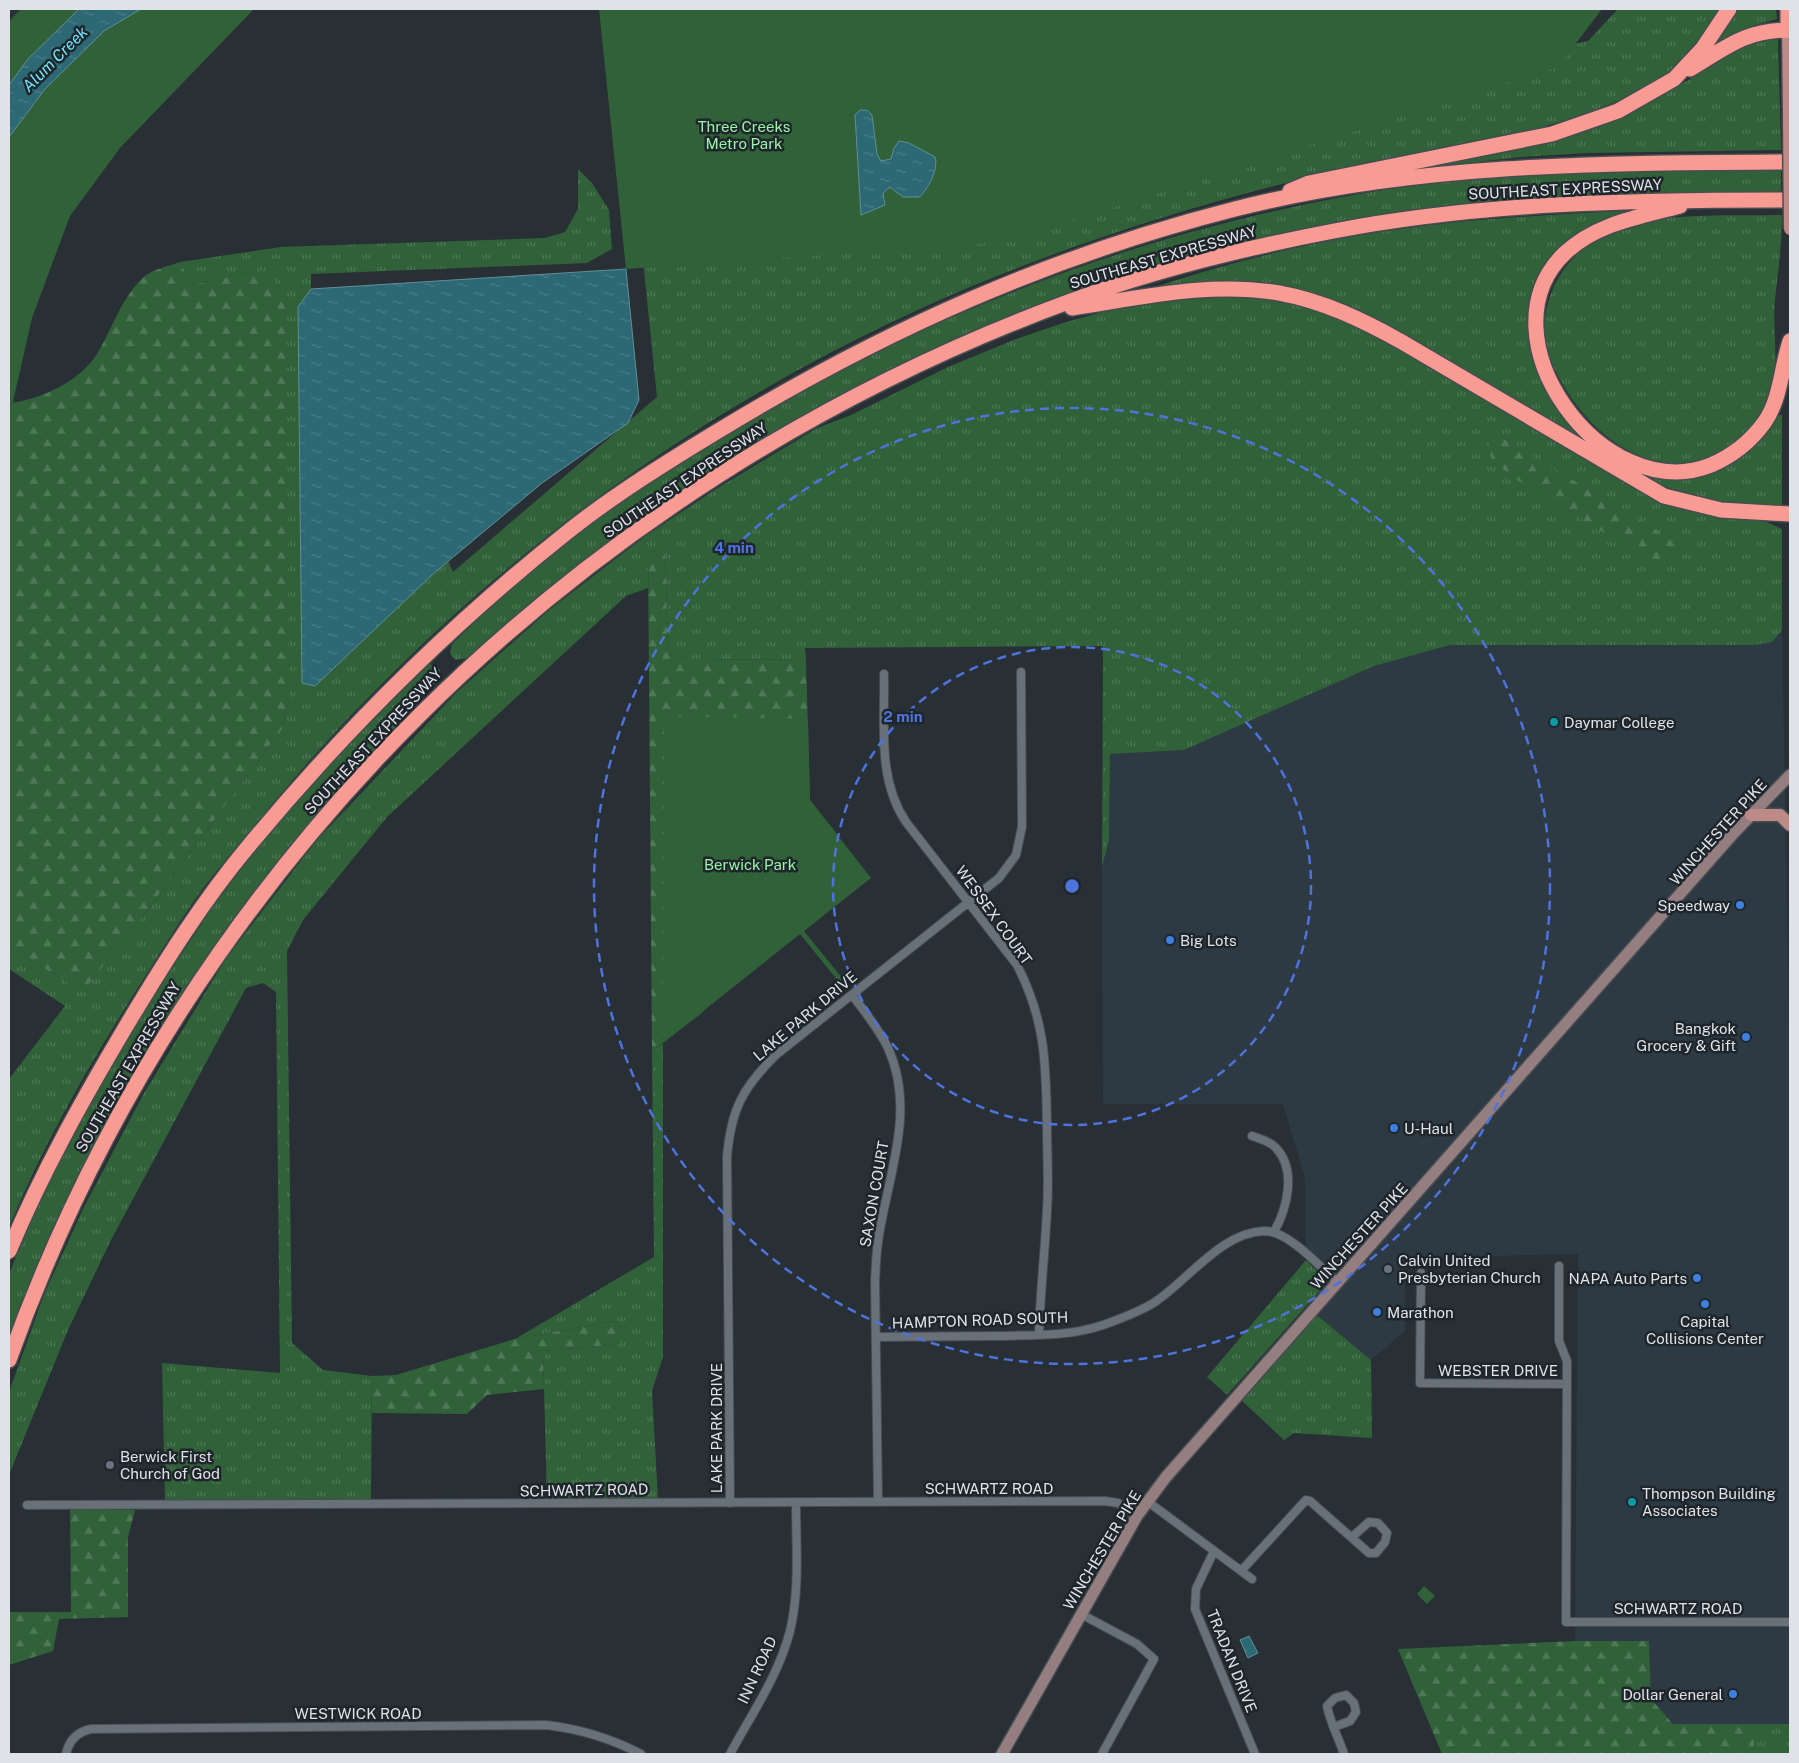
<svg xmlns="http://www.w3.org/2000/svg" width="1799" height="1763" font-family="'Public Sans',sans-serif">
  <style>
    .built { fill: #2d3a43 }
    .grass { fill: url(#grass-tufts) }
    .forest { fill: url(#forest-firs) }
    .park { fill: #316139 }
    .water { fill: url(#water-ripples); stroke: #628e97 }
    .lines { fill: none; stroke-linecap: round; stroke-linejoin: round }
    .minor-casing { stroke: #474c51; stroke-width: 10 }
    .secondary-casing { stroke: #474c51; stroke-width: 14 }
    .primary-casing { stroke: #474c51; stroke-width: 15 }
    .motorway-casing { stroke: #474c51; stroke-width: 18 }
    .minor { stroke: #697178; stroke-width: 8 }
    .secondary { stroke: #947e80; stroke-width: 11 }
    .primary { stroke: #be8a88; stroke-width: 12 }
    .motorway { stroke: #f79b93; stroke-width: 15 }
    .primary-bridge-casing { stroke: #474c51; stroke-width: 15; stroke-linecap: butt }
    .primary-bridge { stroke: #be8a88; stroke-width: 12 }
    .ring { fill: none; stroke: #4e73dc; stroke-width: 2.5; stroke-dasharray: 9 6 }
    .culture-dot { fill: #0f9aa8; stroke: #1f262b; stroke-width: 2 }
    .shop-dot { fill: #3f7fe0; stroke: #1f262b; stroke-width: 2 }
    .worship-dot { fill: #6b7280; stroke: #1f262b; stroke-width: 2 }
    .labels { text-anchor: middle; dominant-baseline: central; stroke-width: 5; stroke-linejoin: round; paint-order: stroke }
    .park-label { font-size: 15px; fill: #98f4a6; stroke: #1f262b }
    .street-label { font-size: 15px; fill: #dfe3e7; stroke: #1f262b }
    .poi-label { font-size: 15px; fill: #dfe3e7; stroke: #1f262b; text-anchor: start }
    .water-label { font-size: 16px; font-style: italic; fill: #71e7fe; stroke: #1f262b }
    .centre { fill: #4e73dc; stroke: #1f262b; stroke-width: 2.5 }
    .ring-label { font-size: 15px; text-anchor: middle; font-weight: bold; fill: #4e73dc; stroke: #1f262b; stroke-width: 5; stroke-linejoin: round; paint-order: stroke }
  </style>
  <defs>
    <pattern id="grass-tufts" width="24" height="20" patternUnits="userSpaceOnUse" patternTransform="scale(1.25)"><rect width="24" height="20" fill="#316139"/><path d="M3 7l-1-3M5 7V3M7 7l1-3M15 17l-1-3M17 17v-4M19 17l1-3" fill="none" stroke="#4e7856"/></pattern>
    <pattern id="forest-firs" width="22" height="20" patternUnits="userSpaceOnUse" patternTransform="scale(1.25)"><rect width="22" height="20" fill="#316139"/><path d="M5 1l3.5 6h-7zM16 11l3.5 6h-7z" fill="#4e7856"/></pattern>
    <pattern id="water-ripples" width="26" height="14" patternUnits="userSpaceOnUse" patternTransform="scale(1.25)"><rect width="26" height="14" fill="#2c6975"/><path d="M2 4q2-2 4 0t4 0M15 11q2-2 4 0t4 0" fill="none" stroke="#4a7e89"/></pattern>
  </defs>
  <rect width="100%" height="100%" fill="#282f35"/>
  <path class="built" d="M1782 630 1789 1020 1790 1724H1673L1651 1699 1649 1641H1575L1578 1254 1405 1258V1331L1371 1360 1307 1306 1323 1286 1320 1275 1306 1260 1305 1178 1283 1104H1103L1102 867 1109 840 1110 754 1184 750 1374 666 1450 645H1754L1772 642Z"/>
  <path class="grass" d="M1618 9H1722C1708 36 1683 66 1657 82 1635 95 1610 104 1586 113 1489 148 1385 157 1286 183 1165 214 1045 253 931 304 668 422 438 599 256 824 235 849 213 874 194 901 173 931 154 963 134 994 86 1070 44 1144 9 1227V1079L65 1006 9 969V947L74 986 84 989 142 917 282 729 289 701 250 271 192 285 180 262 281 247 545 238 565 232 578 209V169L592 183 609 210 612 249 587 263 311 274V289L298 308 302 683 448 561 453 572 657 397 641 241 1588 41Z
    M1738 9H1776L1777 19 1749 27 1717 46 1715 44Z
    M1763 35H1771L1778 39 1781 150 1588 153 1521 157 1432 167V164C1486 153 1543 146 1596 127 1655 105 1708 66 1763 35Z
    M1781 168V192L1638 194 1522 198 1397 212 1266 238 1084 289 978 331 851 390 737 452 633 523 540 594 468 658 455 660 450 653 452 644C491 607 529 569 572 538 826 349 1124 222 1439 182 1552 168 1667 170 1781 168Z
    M1623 211 1624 215 1561 250 1532 336 1591 446 1321 297 1160 289 1158 286C1251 255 1351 233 1448 223 1506 217 1565 214 1623 211Z
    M1782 215C1782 244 1778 271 1775 300 1772 334 1781 367 1769 400 1762 421 1743 440 1724 451 1660 487 1595 440 1563 385 1555 370 1547 356 1545 340 1542 312 1551 285 1568 264 1579 251 1592 239 1609 232 1654 211 1732 216 1782 215Z
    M1255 296 1290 301 1359 325 1637 487 1725 516 1762 520 1782 529V630L1772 642 1754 645H1450L1374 666 1184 750 1110 754 1109 840 1102 867 1103 646 805 648 806 660 693 659 668 654 665 545 648 555V588L626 596 387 817 303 920 287 951 292 1343 323 1370 372 1376 371 1500 165 1502 162 1363 280 1373 276 992 263 983 246 988 111 1240 68 1330 9 1475V1392L45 1292 84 1207 144 1093 227 957 317 840 456 693 548 611 644 537 716 489 817 428 851 415 948 367 1016 339 1066 322 1114 309 1174 300Z
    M1776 415H1782V508C1728 507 1692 500 1643 476L1645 473 1688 476Z
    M430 664 440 670 437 681C371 753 304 825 245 903 186 982 133 1068 88 1156 58 1215 33 1277 9 1338V1274L37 1206 78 1123 125 1039 214 905 268 834 368 721 424 665Z
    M663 1043V1357L652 1391 658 1499 547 1500 543 1351 619 1344 625 1331 615 1321 515 1339 654 1257 652 1051Z
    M1306 1260 1320 1275 1323 1287 1227 1395 1207 1377Z
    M1317 1315 1371 1360 1372 1438 1294 1433 1284 1440 1242 1401Z
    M1754 1724H1790V1754H1754Z"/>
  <path class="forest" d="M180 262 192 285 250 271 272 276 286 303 289 701 282 729 142 917 84 990 74 986 9 947V403C40 400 79 382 97 354 113 328 121 297 145 276 154 269 169 266 180 262Z
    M1497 435 1680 544 1677 557 1658 560 1638 553 1512 477 1491 458 1488 440Z
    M665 545 668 654 694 659 806 660 810 800 836 833 702 1013 652 1051 648 555Z
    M615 1321 625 1331 620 1344 543 1351 544 1389 487 1395 467 1414 372 1413V1376L396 1375 515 1339Z
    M70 1508 135 1510 128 1537V1617L59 1619 53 1651 9 1665V1610L10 1612H71Z
    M1575 1641H1649L1651 1699 1673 1724H1754V1754H1442L1398 1649Z"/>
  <path class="park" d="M21 9H254L120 148 70 216 32 318 13 402 9 408V21Z
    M599 9H1602L1558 67 1004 242 626 269Z
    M664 716 808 719 810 800 871 878 804 931 847 984 843 987 800 934 663 1043Z
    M1424 1586 1435 1596 1427 1604 1417 1594Z"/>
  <path class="water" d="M79 9H141L104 31 45 89 9 137V85L28 59Z
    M860 110H867L872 115 877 154 881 161 891 159 894 148 899 141 909 143 935 157C939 169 928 188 920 197H903L890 187 883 193 885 205 861 215 855 115Z
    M626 269 639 400 628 423 542 483 433 574 315 686 302 683 298 307 311 289Z
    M1249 1636 1258 1653 1248 1658 1240 1640Z"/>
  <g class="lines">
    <g class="minor-casing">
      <path id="minor" d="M884 674C885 725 877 779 906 822L1017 965C1046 1021 1046 1065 1047 1127 1047 1155 1049 1183 1047 1210 1045 1252 1040 1293 1039 1335
        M852 995C865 1012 879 1029 888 1048 917 1112 887 1177 878 1242 876 1254 876 1267 875 1280L878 1502
        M1252 1136C1260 1139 1270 1141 1276 1148 1297 1170 1287 1209 1274 1232
        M1559 1266V1341L1567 1361 1566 1622H1790
        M1421 1273 1420 1383 1566 1384
        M877 1337C916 1337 955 1336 994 1336 1030 1335 1068 1337 1103 1325 1119 1319 1140 1312 1155 1302 1188 1280 1222 1232 1264 1231 1289 1231 1319 1266 1337 1282
        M1147 1501 1252 1579
        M730 1503 727 1157C731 1109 743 1087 777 1054L999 878 1016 855 1022 827 1021 672
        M27 1505 1105 1501 1118 1503 1137 1516
        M1214 1551 1196 1589 1195 1609 1255 1754
        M1241 1571 1306 1500 1310 1501 1369 1553H1376L1385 1542 1387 1533 1378 1523 1369 1522 1352 1537
        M1081 1614 1137 1644 1154 1659 1102 1754
        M1334 1727 1350 1721 1356 1712 1354 1703 1346 1695 1335 1698 1327 1706C1330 1722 1339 1739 1344 1754
        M66 1754C69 1740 77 1732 91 1729L546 1725C581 1729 610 1738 641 1754
        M730 1754C751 1715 779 1675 790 1631 800 1590 796 1545 796 1502"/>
    </g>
    <g class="secondary-casing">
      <path id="secondary" d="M1002 1754 1137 1516 1166 1477 1732 835 1790 775"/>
    </g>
    <g class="primary-casing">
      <path id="primary" d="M1788 30 1789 114
        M1751 815H1780L1790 825"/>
    </g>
    <g class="motorway-casing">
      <path id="motorway" d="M1788 9V30
        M1690 69C1727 47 1745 30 1790 30
        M1290 191 1309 183 1552 134 1618 111 1674 79 1703 48 1729 9
        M1680 206C1640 217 1597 223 1565 253 1478 336 1603 508 1711 465 1732 456 1750 442 1764 423 1781 399 1781 368 1790 341
        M1072 308C1139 298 1210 281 1279 293 1323 301 1363 320 1402 342L1664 496 1721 510 1790 514
        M9 1251C42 1172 84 1097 128 1023 164 963 202 902 247 848 342 733 448 627 565 534 612 496 670 460 723 428 885 330 1050 256 1235 209 1416 163 1604 163 1790 162
        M9 1360C185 867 579 482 1068 302 1154 270 1245 248 1334 231 1485 202 1637 200 1790 200"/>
    </g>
    <use href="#minor" class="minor"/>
    <use href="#secondary" class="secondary"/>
    <use href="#primary" class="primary"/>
    <use href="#motorway" class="motorway"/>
    <g class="primary-bridge-casing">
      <path id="primary-bridge" d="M1789 114 1790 229"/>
    </g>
    <use href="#primary-bridge" class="primary-bridge"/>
  </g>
  <g class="ring">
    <circle cx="1072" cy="886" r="239"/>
    <circle cx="1072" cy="886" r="478"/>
  </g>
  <g class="culture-dot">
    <circle cx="1554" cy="722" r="5"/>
    <circle cx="1632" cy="1502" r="5"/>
  </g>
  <g class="shop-dot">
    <circle cx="1740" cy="905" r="5"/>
    <circle cx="1170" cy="940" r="5"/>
    <circle cx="1746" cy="1037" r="5"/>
    <circle cx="1394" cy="1128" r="5"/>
    <circle cx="1697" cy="1278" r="5"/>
    <circle cx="1705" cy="1304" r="5"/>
    <circle cx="1377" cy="1312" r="5"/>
    <circle cx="1733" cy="1694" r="5"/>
  </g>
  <g class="worship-dot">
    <circle cx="1388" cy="1269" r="5"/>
    <circle cx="110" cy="1465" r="5"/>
  </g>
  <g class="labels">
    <g class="park-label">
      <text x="744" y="126">Three Creeks<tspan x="744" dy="17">Metro Park</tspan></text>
      <text x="750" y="864">Berwick Park</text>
    </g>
    <g class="street-label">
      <text transform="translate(1565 189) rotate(-3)">SOUTHEAST EXPRESSWAY</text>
      <text transform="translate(1163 257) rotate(-16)">SOUTHEAST EXPRESSWAY</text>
      <text transform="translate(685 480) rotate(-34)">SOUTHEAST EXPRESSWAY</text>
      <text transform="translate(373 741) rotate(-47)">SOUTHEAST EXPRESSWAY</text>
      <text transform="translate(1718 832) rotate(-48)">WINCHESTER PIKE</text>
      <text transform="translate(994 915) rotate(54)">WESSEX COURT</text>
      <text transform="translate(805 1016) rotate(-40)">LAKE PARK DRIVE</text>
      <text transform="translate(128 1067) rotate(-60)">SOUTHEAST EXPRESSWAY</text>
      <text transform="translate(874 1194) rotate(-80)">SAXON COURT</text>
      <text transform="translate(1359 1236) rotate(-48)">WINCHESTER PIKE</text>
      <text transform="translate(980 1320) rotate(-2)">HAMPTON ROAD SOUTH</text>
      <text x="1498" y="1370">WEBSTER DRIVE</text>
      <text transform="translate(716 1428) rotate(-90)">LAKE PARK DRIVE</text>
      <text x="989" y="1488">SCHWARTZ ROAD</text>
      <text transform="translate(584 1490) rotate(-1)">SCHWARTZ ROAD</text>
      <text transform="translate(1102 1550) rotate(-59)">WINCHESTER PIKE</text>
      <text x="1678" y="1608">SCHWARTZ ROAD</text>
      <text transform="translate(1232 1661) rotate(68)">TRADAN DRIVE</text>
      <text transform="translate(757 1670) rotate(-65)">INN ROAD</text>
      <text x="358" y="1713">WESTWICK ROAD</text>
    </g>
    <g class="poi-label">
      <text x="1564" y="722">Daymar College</text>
      <text x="1730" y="905" text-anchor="end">Speedway</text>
      <text x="1180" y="940">Big Lots</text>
      <text x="1736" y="1028" text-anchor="end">Bangkok<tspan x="1736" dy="17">Grocery &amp; Gift</tspan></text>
      <text x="1404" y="1128">U-Haul</text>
      <text x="1398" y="1260">Calvin United<tspan x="1398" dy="17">Presbyterian Church</tspan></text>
      <text x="1687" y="1278" text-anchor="end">NAPA Auto Parts</text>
      <text x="1387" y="1312">Marathon</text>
      <text x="1705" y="1321" text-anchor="middle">Capital<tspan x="1705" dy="17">Collisions Center</tspan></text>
      <text x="120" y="1456">Berwick First<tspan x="120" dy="17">Church of God</tspan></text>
      <text x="1642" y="1493">Thompson Building<tspan x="1642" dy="17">Associates</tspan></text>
      <text x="1723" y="1694" text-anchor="end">Dollar General</text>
    </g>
    <g class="water-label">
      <text transform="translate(55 59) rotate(-45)">Alum Creek</text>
    </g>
  </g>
  <circle cx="1072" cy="886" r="8" class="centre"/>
  <g class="ring-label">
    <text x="734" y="553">4 min</text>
    <text x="903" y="722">2 min</text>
  </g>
  <rect width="1799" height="1763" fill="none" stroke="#dfe3e7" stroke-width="20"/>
</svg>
